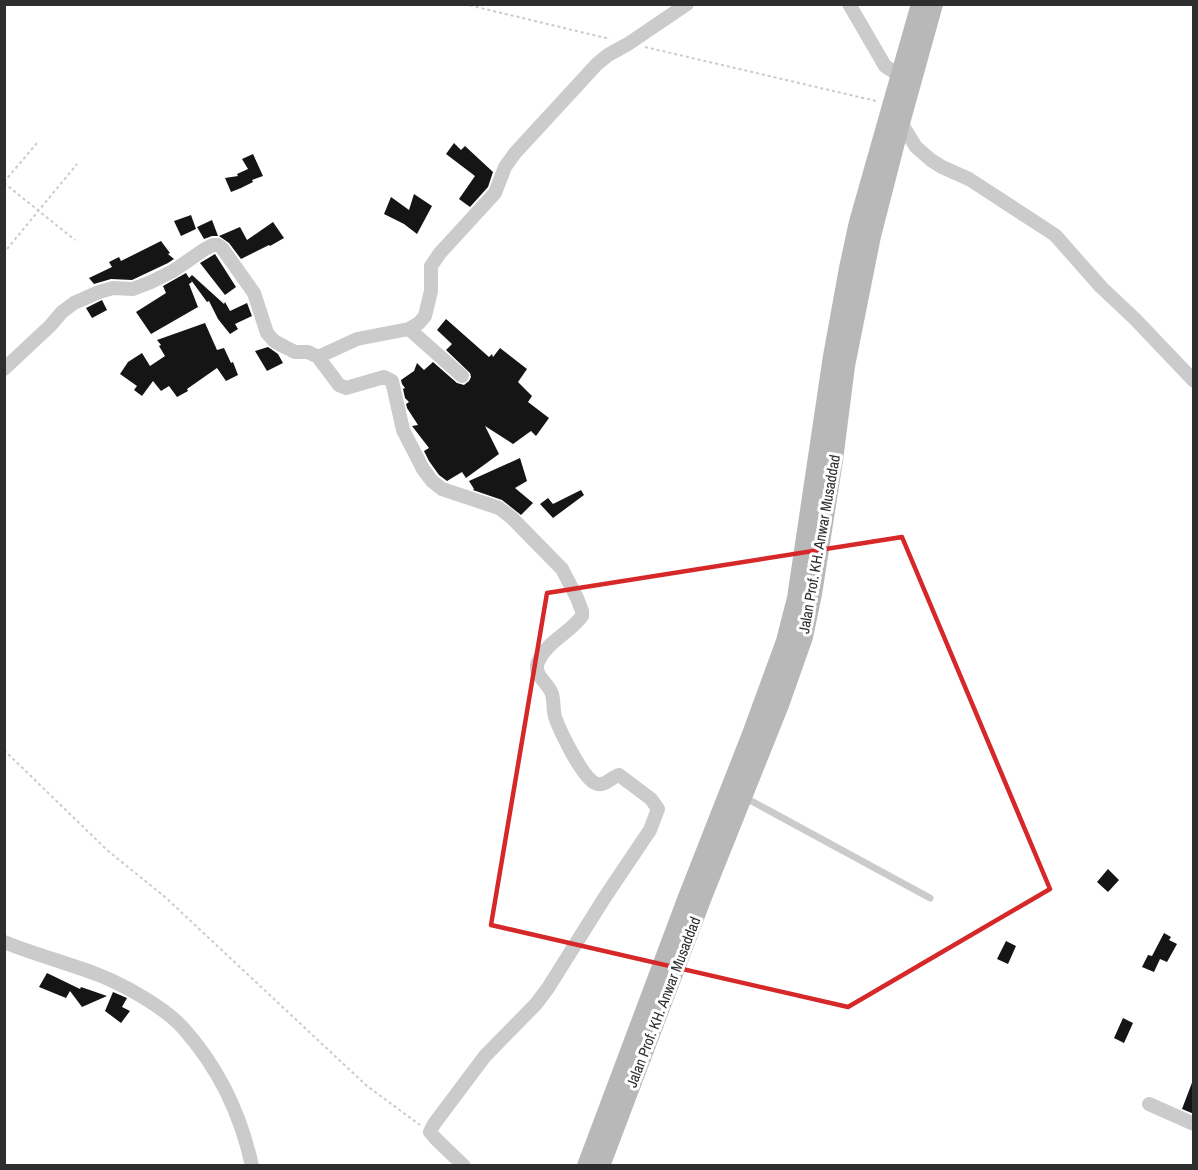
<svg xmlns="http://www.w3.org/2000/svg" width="1198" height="1170" font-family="'Archivo Narrow',sans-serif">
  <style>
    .building { fill: #151515 }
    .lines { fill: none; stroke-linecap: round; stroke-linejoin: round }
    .path { stroke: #cbcbcb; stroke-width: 2; stroke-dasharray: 3 3; stroke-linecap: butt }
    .lane { stroke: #cbcbcb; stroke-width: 7 }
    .street { stroke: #cbcbcb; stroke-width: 14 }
    .secondary { stroke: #b8b8b8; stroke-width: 18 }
    .marked { fill: none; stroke: #d62828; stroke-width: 4.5; stroke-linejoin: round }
    .labels { text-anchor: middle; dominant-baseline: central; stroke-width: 6; stroke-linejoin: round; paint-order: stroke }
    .street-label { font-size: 15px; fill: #2e2e2e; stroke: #fff }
  </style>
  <rect width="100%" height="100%" fill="#fff"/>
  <path class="building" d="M454 143 461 150 465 146 493 172 488 187 470 207 459 199 475 176 446 154Z
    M253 154 263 176 252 180 253 182 241 188 231 192 225 178 238 176 237 174 248 169 242 159Z
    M414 194 432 206 417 234 404 224 384 214 391 197 409 210Z
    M191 215 196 229 181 236 174 221Z
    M212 220 218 236H212L204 239 197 227Z
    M273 222 284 238 270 246 269 245 241 259 229 243 219 236 240 227 247 240Z
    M161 241 170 253 168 254 174 259 168 263 132 280 111 279 94 284 89 278 112 267 109 262 119 257 121 261Z
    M215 254 236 287 225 295 200 263Z
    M186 273 189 278 192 275 224 304 225 302 230 311 247 303 252 316 235 324 238 329 230 334 218 319 209 301 207 302 191 280 192 282 189 284 198 307 151 334 136 312 166 293 163 286Z
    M102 300 107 310 92 318 86 308Z
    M446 319 489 357 492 354 493 357 500 348 527 369 518 382 532 396 528 402 549 418 536 436 531 431 513 444 485 426 499 454 466 478 462 472 447 481 439 475 429 461 424 451 429 448 412 426 418 425 407 408 406 404 409 402 405 398 403 389 405 388 402 384 401 380 414 371 417 363 424 370 433 362 457 383 464 385 469 381 471 377 470 373 446 350 452 344 437 330Z
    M205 323 217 350 224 348 231 363 233 362 238 375 226 381 217 368 187 389 188 391 177 397 169 386 161 391 153 381 142 396 134 390 137 386 120 374 128 362 142 353 150 366 165 356 159 346 161 345 157 340Z
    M268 347 278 354 283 363 267 371 255 351Z
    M520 458 527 481 515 488 533 503 521 515 502 500 473 490 474 489 469 481Z
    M581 490 584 495 553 518 540 504 548 498 553 504Z
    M1108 869 1119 880 1108 892 1097 882Z
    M1164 933 1171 937 1169 940 1177 944 1167 962 1160 959 1154 972 1142 967 1148 955 1152 956Z
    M1006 941 1016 946 1008 964 997 959Z
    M47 973 80 989 81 987 107 996 82 1007 70 991 66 998 39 987Z
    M113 992 127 998 122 1007 130 1011 121 1023 105 1011Z
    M1123 1018 1133 1023 1124 1043 1114 1038Z
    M1193 1080H1194V1114L1182 1109Z"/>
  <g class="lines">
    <path class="path" d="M464 4 610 39
      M645 47 876 101
      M4 182 37 143
      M4 183 75 240
      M7 249 77 164
      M4 750 107 850 165 897 367 1086 420 1125"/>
    <path class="lane" d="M744 797 930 898"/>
    <path class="street" d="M849 4 885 66 899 75
      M897 121 901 123 916 147 931 160 942 167 969 179 1055 235 1101 287 1135 319 1194 381
      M409 329 462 376
      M4 369 50 326 62 312 74 303 99 292 113 288 133 289 151 282 173 271 205 249 213 245H218L222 248 254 293 267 333 274 341 285 347 295 352H308L318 357
      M4 942C36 955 68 963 99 975 126 986 164 1007 183 1028 218 1067 241 1115 252 1166
      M1149 1104 1194 1124
      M464 1166 436 1139 430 1132 434 1124 485 1056 536 1004 548 988 605 897 650 830 658 809 651 799 619 775C611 777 604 788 595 783 582 777 560 731 555 717 553 709 554 701 552 694 548 682 533 676 538 662 546 642 570 633 582 616V611L577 598 562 569 512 518 499 508 442 489 432 481 423 469 403 430 392 381 384 377 346 388 339 385 318 357 357 339 409 329 419 323 425 316 431 291V266L440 253 495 193 505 167 515 153 597 64 608 55 628 44 687 4"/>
    <path class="secondary" d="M586 1166 687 897 751 734 785 641 796 598 832 356 848 268 858 222 920 4
      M601 1166 703 897 780 705 804 637 813 594 834 460 846 366 872 236 901 123 934 4"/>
  </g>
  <path class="marked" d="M902 537 1050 889 848 1007 491 925 547 593Z"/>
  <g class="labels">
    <g class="street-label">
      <text transform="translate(819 544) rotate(-80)">Jalan Prof. KH. Anwar Musaddad</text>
      <text transform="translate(663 1002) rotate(-69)">Jalan Prof. KH. Anwar Musaddad</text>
    </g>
  </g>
  <rect width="1198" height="1170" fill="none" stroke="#2e2e2e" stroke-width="12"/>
</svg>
